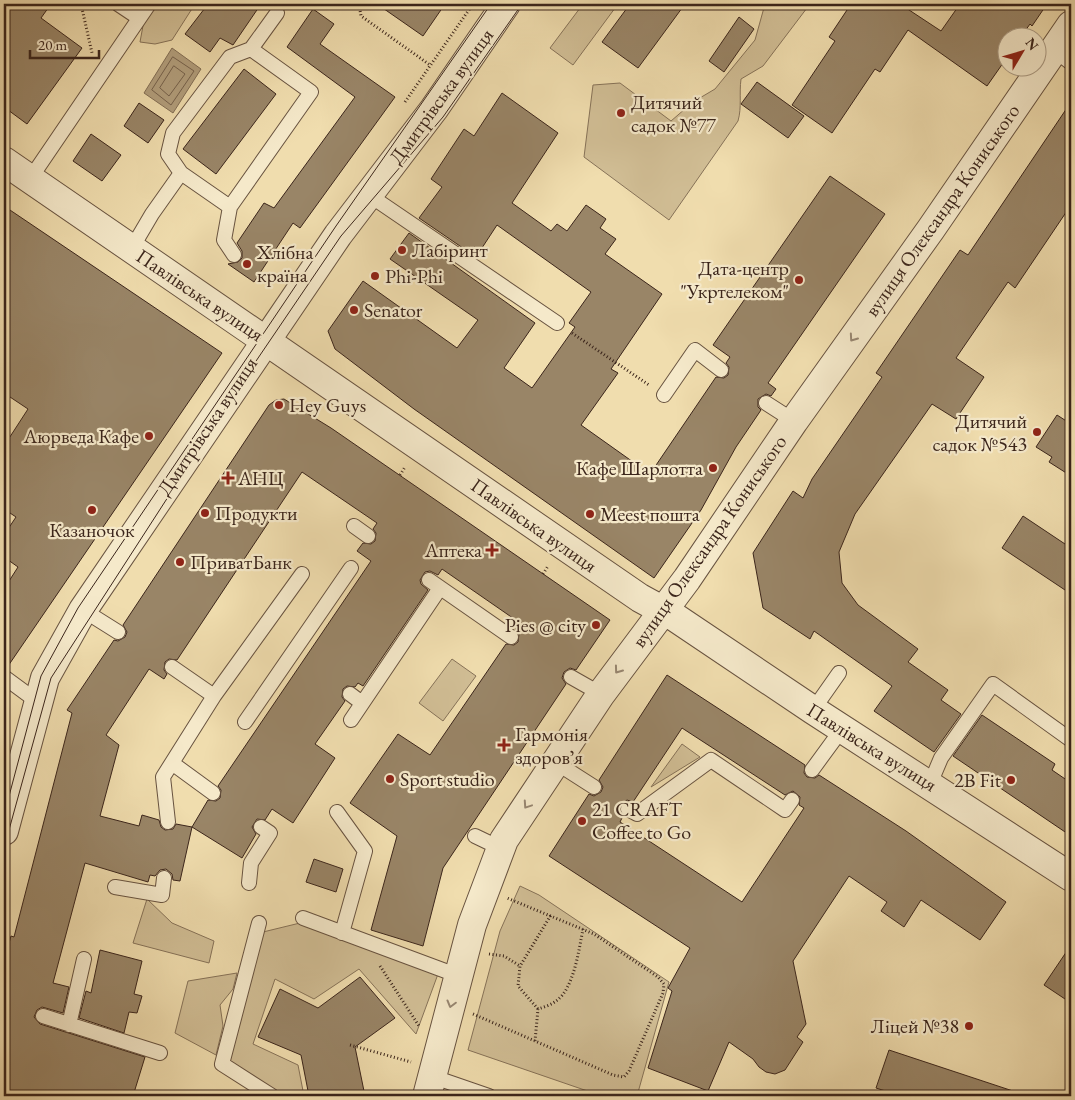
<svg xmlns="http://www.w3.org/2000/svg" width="1075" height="1100" font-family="'EB Garamond',serif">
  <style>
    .green { fill: #d1be95; stroke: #867258 }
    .water { fill: #b29e7c; stroke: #826e55 }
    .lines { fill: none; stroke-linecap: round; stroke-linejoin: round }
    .shore { stroke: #76624c; stroke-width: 1 }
    .building { fill: #998567; stroke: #3b251b; fill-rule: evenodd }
    .service-casing { stroke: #685340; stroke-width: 16 }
    .minor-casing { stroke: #685340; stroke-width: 30 }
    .path { stroke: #3b251b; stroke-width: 3; stroke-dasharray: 1 2.5; stroke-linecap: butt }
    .service { stroke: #f5e9ca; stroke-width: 14 }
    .minor { stroke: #f5e9ca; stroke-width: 28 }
    .tram { stroke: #3b251b; stroke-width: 1 }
    .oneway { stroke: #988772 }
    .poi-dot { fill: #8f2418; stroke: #f5e9ca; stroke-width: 2 }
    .labels { text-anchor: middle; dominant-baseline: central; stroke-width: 4.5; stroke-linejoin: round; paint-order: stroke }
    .street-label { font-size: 20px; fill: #3b251b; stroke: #f5e9ca }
    .poi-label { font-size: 20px; fill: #3b251b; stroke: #f5e9ca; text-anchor: start }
  </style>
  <rect width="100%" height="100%" fill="#f0ddae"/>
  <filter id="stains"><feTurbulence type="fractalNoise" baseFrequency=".004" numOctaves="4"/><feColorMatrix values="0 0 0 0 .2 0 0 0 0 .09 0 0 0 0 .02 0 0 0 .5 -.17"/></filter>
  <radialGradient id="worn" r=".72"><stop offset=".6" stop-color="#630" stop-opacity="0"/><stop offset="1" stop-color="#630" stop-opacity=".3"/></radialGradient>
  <path class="green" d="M147 4H195L172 40 155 44 140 42Z
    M583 4H618L573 65 550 48Z
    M765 4H810L763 66 741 79C739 94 742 107 738 121L669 220 584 157 593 85 620 83 671 121 693 102 715 89 755 40Z
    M452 659 476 676 443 721 419 703Z
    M682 744 700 757 651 787Z
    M520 886 539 895 669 982 637 1096H602L468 1050 500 931Z
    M147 899 172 923 214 941 209 963 133 943Z
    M300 923 438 974 416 1034 359 969 314 999 275 979 253 1044 298 1065 304 1096H282L229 1060 263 932Z
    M237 973 233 989 220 1005 223 1026 216 1055 175 1033 188 981Z"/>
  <path class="water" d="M172 48 201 69 173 113 144 93Z"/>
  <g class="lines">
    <path class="shore" d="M173 57 194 71 171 105 152 90Z
      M174 66 185 74 169 96 160 88Z"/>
  </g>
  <path class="building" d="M4 4H51L41 18 82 48 27 124 4 107Z
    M208 4H261L233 45 220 38 210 52 185 34Z
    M377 4H445L423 36Z
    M630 4H685L638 68 602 42Z
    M851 4H900L941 31 960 4H1047L1032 26 1030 24 1020 38H1008V56L987 86 908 30 880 72 875 69 832 133 792 105 835 41 829 37Z
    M313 9 334 24 320 44 395 97 300 228 293 223 254 282 228 264 238 262 242 258V251L237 243 264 203 274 208 355 97 287 47Z
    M739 17 754 29 724 72 709 61Z
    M244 69 276 94 216 174 183 149Z
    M757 82 804 116 788 138 741 104Z
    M502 93 558 133 512 203 551 231 557 224 567 231 586 205 606 219 600 228 616 239 605 254 662 294 611 369 618 373 581 425 650 474 716 377 724 378 728 375 729 367 726 363 730 357 713 345 830 176 885 214 768 383 776 389 771 396 766 394 758 399V407L761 410 736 447 701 510 654 578 414 409 335 349 328 331 363 281 457 348 478 320 390 259 409 233 535 323 504 368 532 388 575 327 569 323 591 292 497 225 476 257 419 218 442 187 431 179 464 129 474 136Z
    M1071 102V205L1015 288 1008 282 956 358 984 377 956 419 932 404 855 514 839 552 842 583 858 605 918 649 908 662 948 690 941 700 961 714 934 752 874 711 892 686 814 631 810 639 763 608 753 553 793 491 803 498 812 479 882 377 876 373 960 250 968 255Z
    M139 103 164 120 148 143 124 126Z
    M91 134 121 155 102 181 73 161Z
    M4 206 222 353 6 669 4 668V589L18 567 4 557V535L16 517 4 509V446L28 409 4 393Z
    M284 399 331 428 610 620 576 670 570 668 564 672 562 678 566 684 443 868 423 946 371 930 397 836 350 803 398 734 430 755 506 644 514 645 518 642 519 634 515 629 520 623 442 569 438 575 430 571 425 572 420 580 421 584 428 590 363 686 358 683 355 687 347 686 343 689 342 697 345 701 315 744 335 758 293 823 272 809 265 820 257 819 252 827 256 834 242 858 192 827 180 881 173 880 172 874 166 869 160 870 155 876 150 875 148 882 85 863 53 983 69 987 63 1013 42 1007 37 1010 34 1017 40 1024 145 1057 133 1096H4V961L11 936 14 937 72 713 67 710 114 640 118 641 125 637 127 632 123 625 269 405 276 400ZM302 472 377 523 373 529 376 533 375 541 371 544 363 543 357 551 371 561 218 786 221 790 220 798 216 801 208 800 192 827 176 824 173 829 165 830 161 827 159 820 142 815 139 826 100 816 119 745 106 735 149 669 164 679 167 674 164 670 165 662 169 659 177 660Z
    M1057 415 1071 424V476L1049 462 1052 457 1036 447Z
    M1023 516 1071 548V594L1002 548Z
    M667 675 805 765 804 773 807 777 815 778 819 775 906 831 1006 902 980 940 921 900 904 927 881 911 887 902 849 876 793 961 806 1024 797 1037 803 1042 785 1070 775 1074 766 1072 759 1067 753 1059 729 1042 708 1091 648 1068 672 991 668 988 690 948 549 856 589 794 594 796 601 792 603 787 599 780ZM682 728 785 795 793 791 800 797 799 805 804 808 742 902 620 822 623 816 619 810 621 804 627 800 633 802Z
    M982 715 1055 764 1052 770 1071 783V836L953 756Z
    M314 859 343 869 336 892 306 882Z
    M1071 945V1003L1044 985Z
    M100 950 142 961 134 994 142 996 137 1013 129 1012 124 1033 79 1018 86 991 91 993Z
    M360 977 395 1018 355 1047 365 1096H309L301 1055 258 1037 280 989 318 1008Z
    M889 1050 1019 1093V1096H901L876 1088Z"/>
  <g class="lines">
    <g class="service-casing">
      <path id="service" d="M118 4 139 18
        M1054 50 1071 63
        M181 173 168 154 173 133 230 57 251 49 277 13
        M30 179 149 4
        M369 195 557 323
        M230 207 311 92 251 49
        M132 248 152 214 181 173 230 207 224 240 234 255
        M664 395 695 350 721 370
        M766 403 794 421
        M354 526 368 536
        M429 580 511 637
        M83 610 118 632
        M172 667 214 696 302 574
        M4 677 38 702
        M571 677 601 694
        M350 694 362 703
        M813 710 839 673
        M351 720 440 588
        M245 722 351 568
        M555 762 594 787
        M172 763 213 793
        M812 770 842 729
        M930 784 941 758 993 684 1071 740
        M628 809 637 814 711 760 785 810 792 800
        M337 812 365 851 342 933
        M168 822 163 777 214 696
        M475 836 500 848
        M249 883 251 863 270 833 261 827
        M115 887 162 895 164 878
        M303 918 459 976
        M259 923 222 1064 272 1096
        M43 1016 160 1053
        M69 1025 84 959
        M431 1076 489 1096"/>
    </g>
    <g class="minor-casing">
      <path id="minor" d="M4 161 640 598 673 616 813 710 1071 877
        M4 831 45 678 83 610 338 235 434 109 506 4
        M427 1096 472 925 504 840 601 694 687 579 794 421 931 229 1071 25"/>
    </g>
    <path class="path" d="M81 4 92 53
      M359 4 361 16 430 65
      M405 102 473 4
      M572 333 649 385
      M400 475 405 467
      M543 574 548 566
      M489 954 504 956 520 966
      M380 966 419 1026
      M538 1009 518 986 520 966 551 915
      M473 1014 613 1075 624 1077 629 1071 663 993 664 984 658 977 594 934 507 898
      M535 1041 538 1009C544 1007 551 1005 556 1001 574 989 579 949 583 929
      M350 1045 411 1062"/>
    <use href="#service" class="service"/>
    <use href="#minor" class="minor"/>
    <path class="tram" d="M4 815 41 676 78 608 336 226 491 4
      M4 848 51 678 254 364 341 236 443 117 522 4"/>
  </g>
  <defs><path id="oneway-chevron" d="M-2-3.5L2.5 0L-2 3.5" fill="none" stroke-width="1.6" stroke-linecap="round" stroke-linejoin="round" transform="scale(1.25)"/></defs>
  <g class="oneway">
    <use href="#oneway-chevron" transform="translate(853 338) rotate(125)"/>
    <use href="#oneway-chevron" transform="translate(618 670) rotate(126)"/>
    <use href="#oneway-chevron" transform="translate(527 805) rotate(124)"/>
    <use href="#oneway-chevron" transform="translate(451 1004) rotate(105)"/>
  </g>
  <g class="poi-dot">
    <circle cx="621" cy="113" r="5"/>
    <circle cx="402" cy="250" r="5"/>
    <circle cx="247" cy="264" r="5"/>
    <circle cx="375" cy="276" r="5"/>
    <circle cx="799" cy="280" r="5"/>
    <circle cx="354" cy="310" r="5"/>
    <circle cx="279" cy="405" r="5"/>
    <circle cx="1037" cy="432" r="5"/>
    <circle cx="149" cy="436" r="5"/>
    <circle cx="713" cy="468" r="5"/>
    <path d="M225.5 470.5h5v5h5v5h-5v5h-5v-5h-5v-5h5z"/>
    <circle cx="92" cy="510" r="5"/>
    <circle cx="205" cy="513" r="5"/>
    <circle cx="590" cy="514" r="5"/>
    <path d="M489.5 542.5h5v5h5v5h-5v5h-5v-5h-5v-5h5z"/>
    <circle cx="180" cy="562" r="5"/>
    <circle cx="596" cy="625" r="5"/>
    <path d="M501.5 737.5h5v5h5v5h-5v5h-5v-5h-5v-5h5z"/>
    <circle cx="390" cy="779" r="5"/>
    <circle cx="1011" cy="780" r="5"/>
    <circle cx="582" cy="821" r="5"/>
    <circle cx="969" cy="1026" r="5"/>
  </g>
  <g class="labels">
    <g class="street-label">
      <text transform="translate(441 96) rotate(-54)">Дмитрівська вулиця</text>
      <text transform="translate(942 210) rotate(-55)">вулиця Олександра Кониського</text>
      <text transform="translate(200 295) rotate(34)">Павлівська вулиця</text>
      <text transform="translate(207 426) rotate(-56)">Дмитрівська вулиця</text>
      <text transform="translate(534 525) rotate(35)">Павлівська вулиця</text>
      <text transform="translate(709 541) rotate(-55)">вулиця Олександра Кониського</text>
      <text transform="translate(872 747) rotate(32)">Павлівська вулиця</text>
    </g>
    <g class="poi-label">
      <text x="631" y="102">Дитячий<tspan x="631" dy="23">садок №77</tspan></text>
      <text x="412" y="250">Лабіринт</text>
      <text x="257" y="252">Хлібна<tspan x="257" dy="23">країна</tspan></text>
      <text x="789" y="268" text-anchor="end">Дата-центр<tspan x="789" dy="23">"Укртелеком"</tspan></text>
      <text x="385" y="276">Phi-Phi</text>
      <text x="364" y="310">Senator</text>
      <text x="289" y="405">Hey Guys</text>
      <text x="1027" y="421" text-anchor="end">Дитячий<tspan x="1027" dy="23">садок №543</tspan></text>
      <text x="139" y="436" text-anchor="end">Аюрведа Кафе</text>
      <text x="703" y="468" text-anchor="end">Кафе Шарлотта</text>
      <text x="238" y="478">АНЦ</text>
      <text x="215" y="513">Продукти</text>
      <text x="600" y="514">Meest пошта</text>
      <text x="92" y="530" text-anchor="middle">Казаночок</text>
      <text x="482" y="550" text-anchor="end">Аптека</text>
      <text x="190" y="562">ПриватБанк</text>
      <text x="586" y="625" text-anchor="end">Pies @ city</text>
      <text x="515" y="734">Гармонія<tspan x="515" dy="23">здоровʼя</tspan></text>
      <text x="400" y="779">Sport studio</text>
      <text x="1001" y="780" text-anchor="end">2B Fit</text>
      <text x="592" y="809">21 CRAFT<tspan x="592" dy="23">Coffee to Go</tspan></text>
      <text x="959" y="1026" text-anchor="end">Ліцей №38</text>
    </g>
  </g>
  <rect width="1075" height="1100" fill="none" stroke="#f0ddae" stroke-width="20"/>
  <rect x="5" y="5" width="1065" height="1090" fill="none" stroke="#3b251b" stroke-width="2.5"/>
  <rect x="10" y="10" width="1055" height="1080" fill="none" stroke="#3b251b"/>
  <g transform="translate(1022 52) rotate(52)"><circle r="24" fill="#f5e9ca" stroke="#ab9b84"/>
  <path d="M0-4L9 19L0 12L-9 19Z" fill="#8f2418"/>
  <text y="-8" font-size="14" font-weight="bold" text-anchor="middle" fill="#3b251b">N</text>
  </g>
  <path d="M30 50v8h69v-8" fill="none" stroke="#3b251b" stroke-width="2.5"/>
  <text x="38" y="50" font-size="15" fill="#3b251b" stroke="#f5e9ca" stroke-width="4" paint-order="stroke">20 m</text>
  <rect width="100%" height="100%" filter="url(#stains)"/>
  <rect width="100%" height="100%" fill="url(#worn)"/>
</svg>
